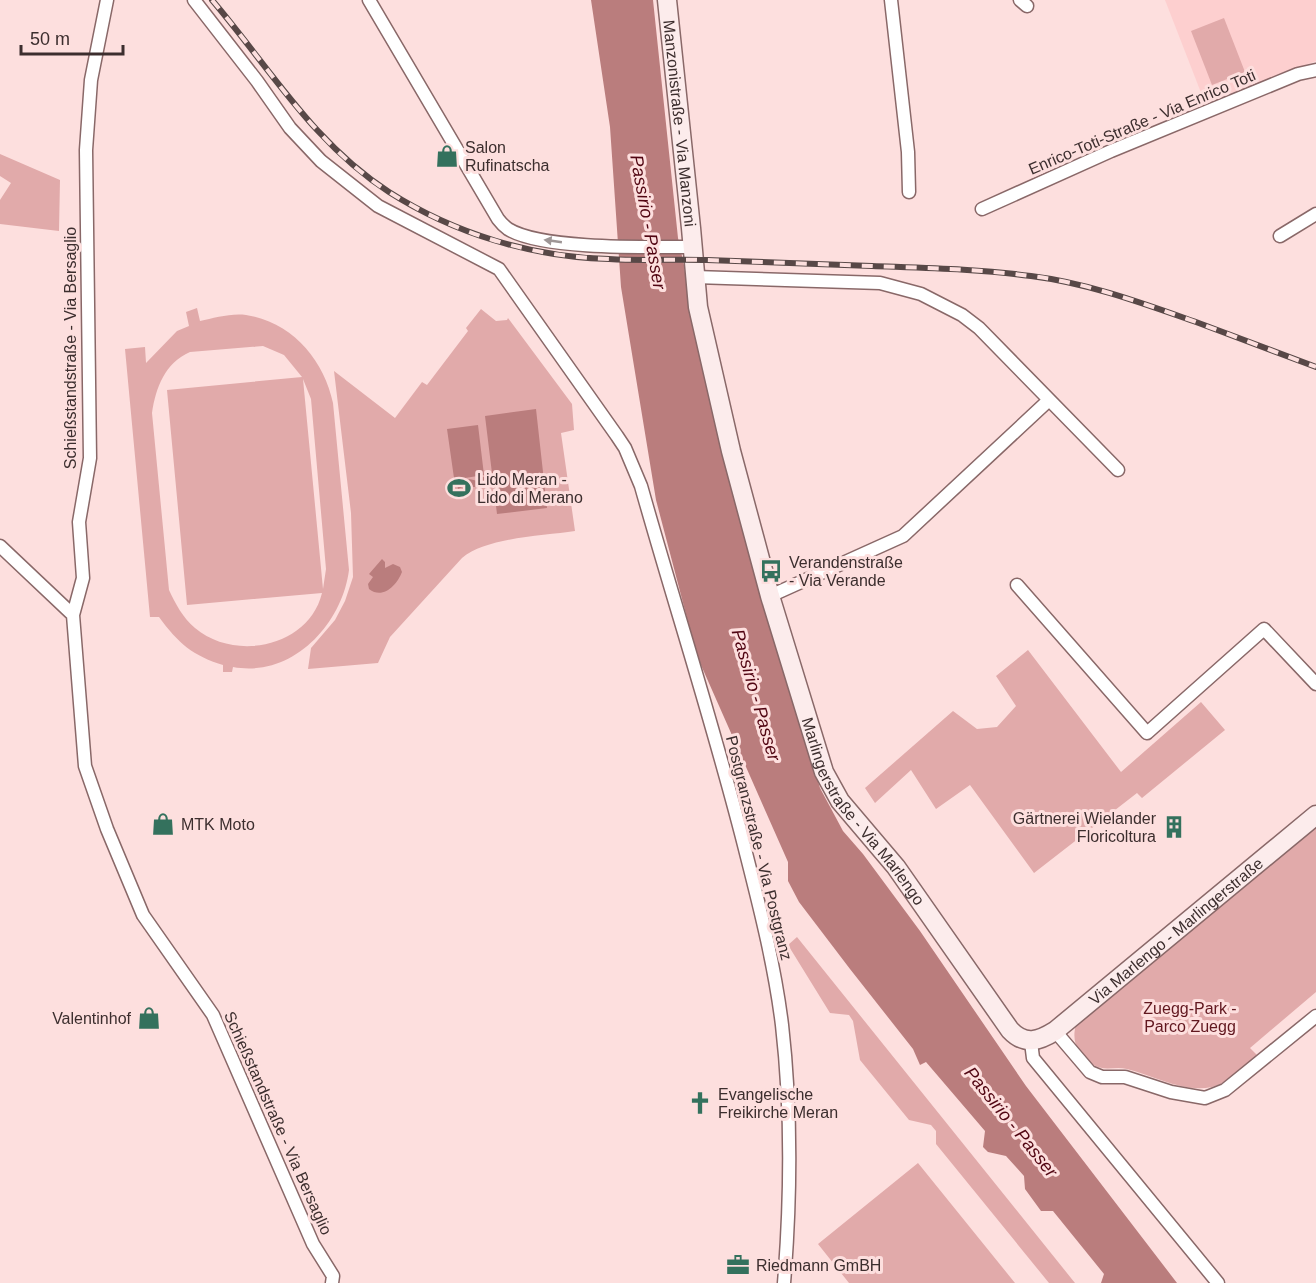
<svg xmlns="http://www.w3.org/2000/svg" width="1316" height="1283" font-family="Arial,sans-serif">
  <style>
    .built { fill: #fdcfcf }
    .green { fill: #e1aaaa; fill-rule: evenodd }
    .water { fill: #ba7d7d }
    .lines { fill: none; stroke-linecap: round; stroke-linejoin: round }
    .street-casing { stroke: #896868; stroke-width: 15 }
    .secondary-casing { stroke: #896868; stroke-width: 21 }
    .street { stroke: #fff; stroke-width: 12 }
    .secondary { stroke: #fcecec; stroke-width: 18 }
    .rail-casing { stroke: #584847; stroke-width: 6 }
    .rail { stroke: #fddfde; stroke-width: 4; stroke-dasharray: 11; stroke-linecap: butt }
    .oneway { fill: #9e9696 }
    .labels { text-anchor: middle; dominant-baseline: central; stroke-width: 6; stroke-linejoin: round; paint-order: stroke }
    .street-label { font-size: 16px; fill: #3c2e2e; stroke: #fddfde }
    .poi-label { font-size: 16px; fill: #3c2e2e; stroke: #fddfde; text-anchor: start }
    .park-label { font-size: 16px; fill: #61171f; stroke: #fddfde }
    .water-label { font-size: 18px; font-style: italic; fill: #510512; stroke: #fddfde }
  </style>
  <rect width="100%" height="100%" fill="#fddfde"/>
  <path class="built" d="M1165 0H1316V61L1205 103Z"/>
  <path class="green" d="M1224 18 1245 72 1212 85 1191 31Z
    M0 154 60 180 59 231 0 224V200L11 183 0 176Z
    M197 308 200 321C214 318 231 313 246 315 292 322 324 360 333 403L349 570C342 625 292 678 233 667L232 672H223V665C193 656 178 643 159 617H150L125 349 145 347 146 363 177 331 189 326 186 312ZM263 346 284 355 302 377 167 390 187 605 322 593C309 647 235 662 195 628 183 618 175 603 169 590L152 413C156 387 165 363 190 352ZM303 379 311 399 326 569 323 589Z
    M481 309 496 321 507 320 508 318 572 404 574 430 561 433 575 531C543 536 487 537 462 558L390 637 378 663 308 669 311 648 335 620 345 601 353 577 351 513 334 371 395 418 422 382 427 385 468 331 466 328Z
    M1028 650 1121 772 1201 702 1225 730 1142 798 1137 793 1034 873 970 785 936 809 911 770 875 803 865 788 953 711 977 729 997 727 1016 706 996 676Z
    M1316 825V992L1250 1048 1257 1055C1243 1066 1229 1083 1212 1087 1183 1093 1155 1076 1127 1069 1115 1066 1103 1072 1092 1064 1078 1055 1071 1041 1076 1025Z
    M797 937 1075 1283H1049L936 1144V1131L931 1125 909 1120 860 1060 853 1021 849 1015 830 1013 788 945Z
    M918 1163 1015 1283H849L818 1244Z"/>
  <path class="water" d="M591 0H653L678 238 684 265 692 320 771 622 820 788 843 831 863 854 920 931 1026 1086 1177 1283H1101L1104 1274 1053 1211H1041L1025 1189 1024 1176 1006 1156 988 1152 983 1147 985 1131 926 1062 920 1065 913 1049 850 969 799 902 788 881V862L697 656 656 500 621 287 610 127Z
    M536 409 547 508 497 514 485 416Z
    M478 425 484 475 465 478 466 482 469 479 478 481V478L484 477 485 484 479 485 477 483 475 487H469L467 485 458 489 457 482 460 481 463 482V479L454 478 447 429Z
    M382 559 385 562V568L393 564 400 567 402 572C397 585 383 600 369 589L368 584 373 577 369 574Z"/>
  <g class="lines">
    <g class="street-casing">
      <path id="street" d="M107 0 91 80 86 150 90 458 79 522 83 578 73 615 85 766 107 829 143 915 213 1015 313 1244 333 1276 332 1283
        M194 0 257 81 290 128 321 161 378 206 499 269 617 436 625 448 641 486C676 610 716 732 747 857 761 912 775 968 782 1025 792 1112 791 1196 784 1283
        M369 0 498 219C501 223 504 226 508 229 542 250 651 247 693 247
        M891 0 908 152 909 192
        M1020 0 1027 6
        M982 209 1111 151 1298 74 1316 70
        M1280 236 1316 214
        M695 277 880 283 921 294 962 315 979 328 1118 470
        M0 546 73 615
        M1017 585 1147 733 1264 629 1316 684
        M770 596 903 536 1049 400
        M1055 1031 1090 1072 1102 1077H1125L1171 1092 1205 1098 1225 1090 1316 1016
        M1031 1042 1033 1058 1218 1283"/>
    </g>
    <g class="secondary-casing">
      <g id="secondary">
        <path id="s1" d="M667 0 691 228 698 307 731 451 770 596 824 772 840 801 896 867 1010 1030C1025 1046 1039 1041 1055 1031L1316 815"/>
      </g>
    </g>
    <use href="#street" class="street"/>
    <use href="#secondary" class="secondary"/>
    <g class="rail-casing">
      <path id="rail" d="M212 0C270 68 313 143 389 192 455 234 532 257 609 259 642 261 675 259 707 260 762 262 817 264 872 266 925 268 979 269 1031 276 1088 283 1142 303 1196 322 1236 337 1276 352 1316 367"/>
    </g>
    <use href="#rail" class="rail"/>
  </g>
  <defs><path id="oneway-solid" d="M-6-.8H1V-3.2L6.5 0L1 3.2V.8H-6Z" transform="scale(1.5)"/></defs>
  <use class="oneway" href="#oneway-solid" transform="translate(553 241) rotate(-172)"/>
  <defs>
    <g id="shop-bare" transform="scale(1.8)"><path d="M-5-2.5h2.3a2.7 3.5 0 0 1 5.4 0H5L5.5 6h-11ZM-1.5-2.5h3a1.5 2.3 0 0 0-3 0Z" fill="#34715d" stroke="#fddfde" stroke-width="2.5" paint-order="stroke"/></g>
    <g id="stadium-bare" transform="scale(1.8)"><path d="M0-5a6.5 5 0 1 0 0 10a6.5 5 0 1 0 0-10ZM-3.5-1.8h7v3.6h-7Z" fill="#34715d" stroke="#fddfde" stroke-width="2.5" paint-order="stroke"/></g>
    <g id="bus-bare" transform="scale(1.8)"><path d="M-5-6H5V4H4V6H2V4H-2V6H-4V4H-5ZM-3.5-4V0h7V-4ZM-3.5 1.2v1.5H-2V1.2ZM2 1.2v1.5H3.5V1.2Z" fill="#34715d" stroke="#fddfde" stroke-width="2.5" paint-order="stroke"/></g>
    <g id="building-bare" transform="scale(1.8)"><path d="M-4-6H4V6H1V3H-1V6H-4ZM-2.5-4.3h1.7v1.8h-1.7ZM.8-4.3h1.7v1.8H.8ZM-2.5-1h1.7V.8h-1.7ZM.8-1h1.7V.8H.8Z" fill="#34715d" stroke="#fddfde" stroke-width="2.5" paint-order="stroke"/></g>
    <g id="church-bare" transform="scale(1.8)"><path d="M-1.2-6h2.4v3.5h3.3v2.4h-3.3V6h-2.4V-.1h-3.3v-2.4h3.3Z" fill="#34715d" stroke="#fddfde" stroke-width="2.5" paint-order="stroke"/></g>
    <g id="office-bare" transform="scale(1.8)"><path d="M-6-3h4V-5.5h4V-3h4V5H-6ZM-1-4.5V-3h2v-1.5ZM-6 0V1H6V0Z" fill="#34715d" stroke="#fddfde" stroke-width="2.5" paint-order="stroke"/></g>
  </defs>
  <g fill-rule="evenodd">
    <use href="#shop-bare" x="447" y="156"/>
    <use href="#stadium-bare" x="459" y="488"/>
    <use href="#bus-bare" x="771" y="571"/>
    <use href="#shop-bare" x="163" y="824"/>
    <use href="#building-bare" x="1174" y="827"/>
    <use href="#shop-bare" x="149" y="1018"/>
    <use href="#church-bare" x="700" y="1103"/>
    <use href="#office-bare" x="738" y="1265"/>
  </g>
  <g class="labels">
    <g class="street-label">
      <text transform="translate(1142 122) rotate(-23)">Enrico-Toti-Straße - Via Enrico Toti</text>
      <text stroke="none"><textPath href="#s1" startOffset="124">Manzonistraße - Via Manzoni</textPath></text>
      <text transform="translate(70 348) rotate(-90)">Schießstandstraße - Via Bersaglio</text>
      <text stroke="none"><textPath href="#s1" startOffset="844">Marlingerstraße - Via Marlengo</textPath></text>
      <text transform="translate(759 848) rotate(76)">Postgranzstraße - Via Postgranz</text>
      <text stroke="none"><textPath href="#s1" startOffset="1316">Via Marlengo - Marlingerstraße</textPath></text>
      <text transform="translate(278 1123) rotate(66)">Schießstandstraße - Via Bersaglio</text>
    </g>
    <g class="poi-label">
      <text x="465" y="147">Salon<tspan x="465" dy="18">Rufinatscha</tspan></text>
      <text x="477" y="479">Lido Meran -<tspan x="477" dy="18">Lido di Merano</tspan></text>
      <text x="789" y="562">Verandenstraße<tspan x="789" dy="18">- Via Verande</tspan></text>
      <text x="1156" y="818" text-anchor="end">Gärtnerei Wielander<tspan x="1156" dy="18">Floricoltura</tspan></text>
      <text x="181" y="824">MTK Moto</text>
      <text x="131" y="1018" text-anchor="end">Valentinhof</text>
      <text x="718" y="1094">Evangelische<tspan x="718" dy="18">Freikirche Meran</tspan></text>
      <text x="756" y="1265">Riedmann GmBH</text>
    </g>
    <g class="park-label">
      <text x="1190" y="1008">Zuegg-Park -<tspan x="1190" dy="18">Parco Zuegg</tspan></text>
    </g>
    <g class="water-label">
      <text transform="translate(648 222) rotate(80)">Passirio - Passer</text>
      <text transform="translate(756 695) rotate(74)">Passirio - Passer</text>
      <text transform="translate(1011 1122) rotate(51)">Passirio - Passer</text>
    </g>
  </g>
  <path d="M21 45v9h102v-9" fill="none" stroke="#3c2e2e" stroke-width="3"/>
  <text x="30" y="45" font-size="18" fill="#3c2e2e" stroke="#fddfde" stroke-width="4.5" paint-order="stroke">50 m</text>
</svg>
